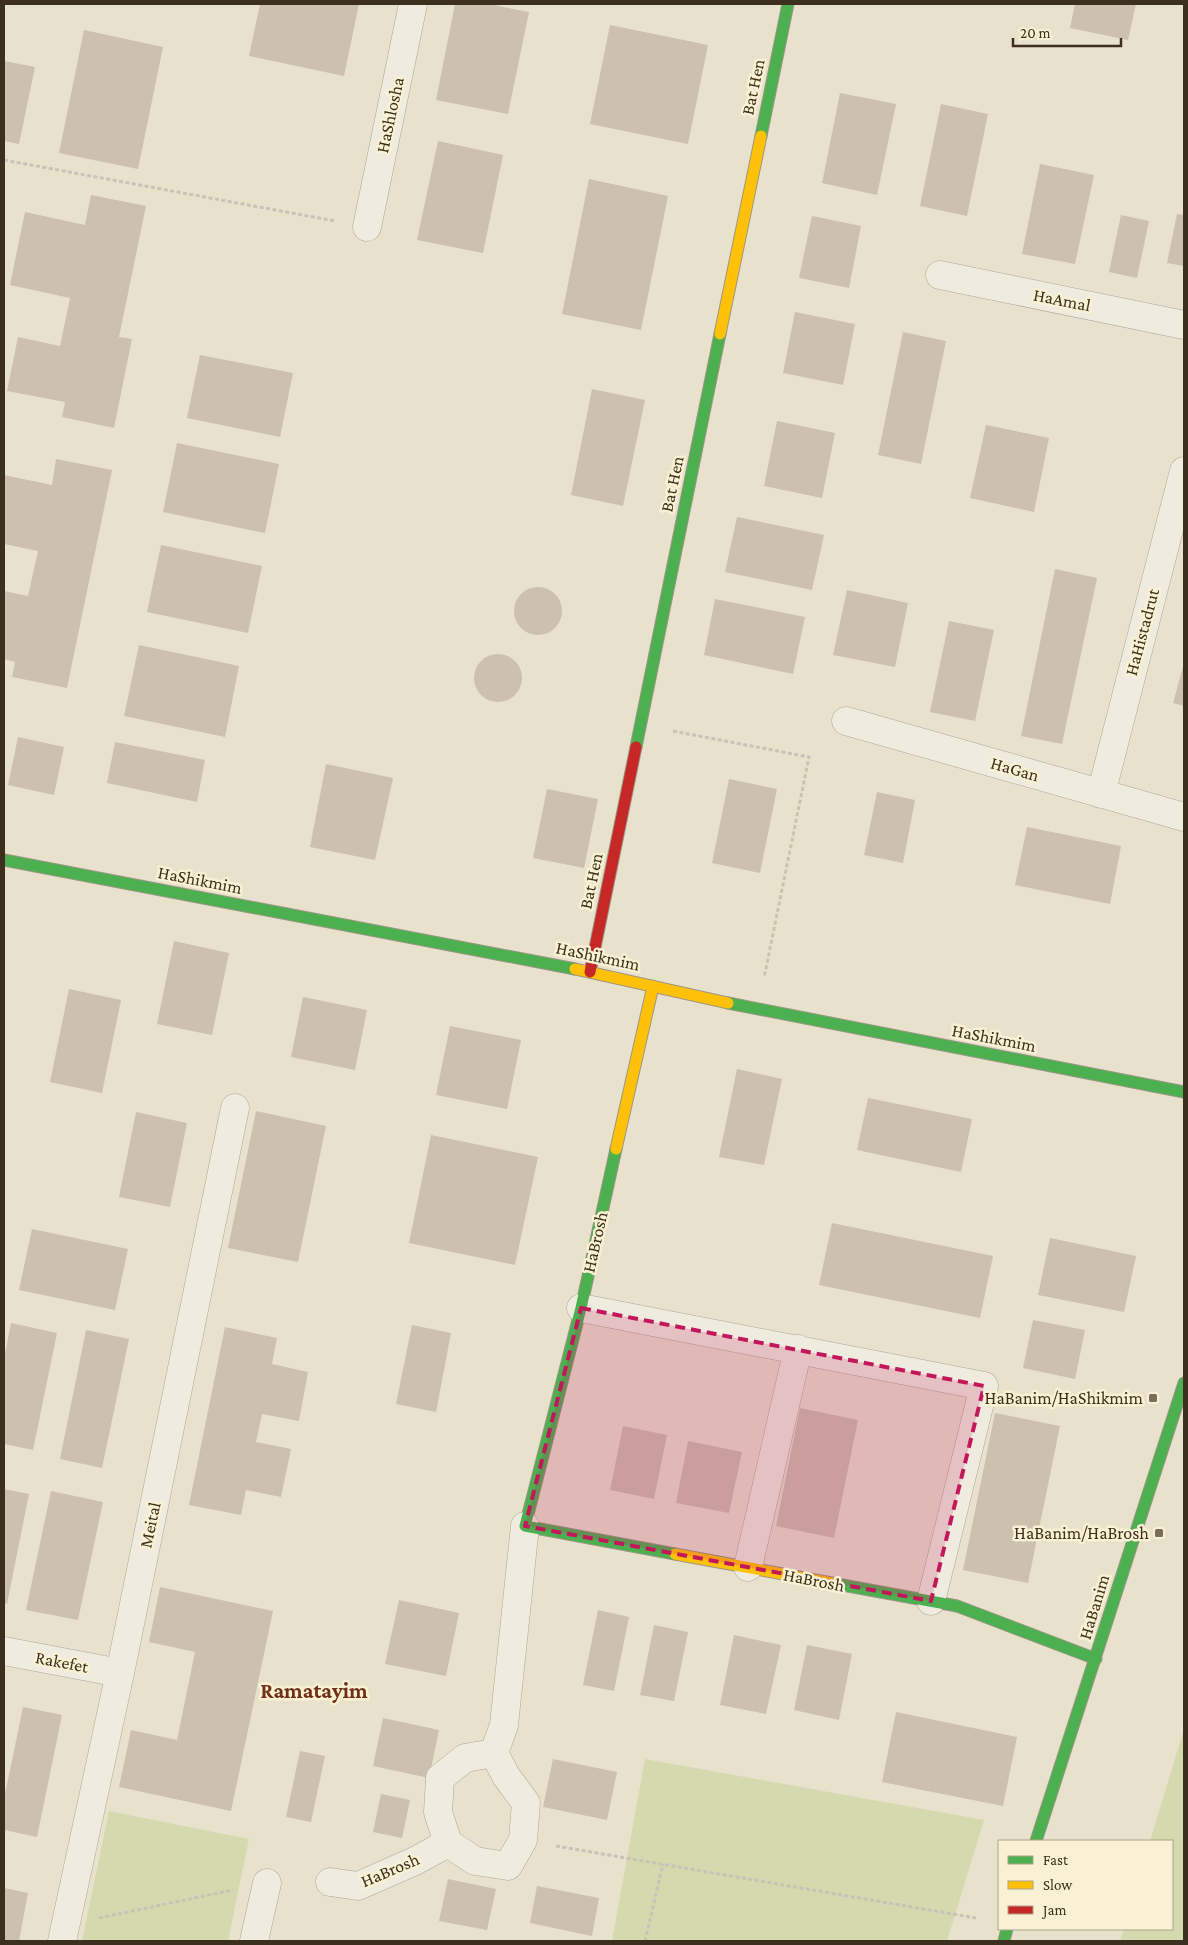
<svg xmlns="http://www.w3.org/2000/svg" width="1188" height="1945" font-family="'Crimson Pro',serif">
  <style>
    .green { fill: #d5d9ae }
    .building { fill: #ccc0ae }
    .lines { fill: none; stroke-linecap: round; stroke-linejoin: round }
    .street-casing { stroke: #ada696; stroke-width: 29 }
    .fast-casing { stroke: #9d9686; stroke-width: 13 }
    .slow-casing { stroke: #9d9686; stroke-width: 13 }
    .jam-casing { stroke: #9d9686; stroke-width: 13 }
    .path { stroke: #c7c3b6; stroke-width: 3; stroke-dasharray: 4 2.5; stroke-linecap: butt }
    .street { stroke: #efebdf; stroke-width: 28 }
    .fast { stroke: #4caf50; stroke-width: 11 }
    .slow { stroke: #ffc107; stroke-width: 11 }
    .jam { stroke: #c62828; stroke-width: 11 }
    .marked { fill: #c2185b; fill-opacity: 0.2; stroke: #c2185b; stroke-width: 4; stroke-dasharray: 10 6; stroke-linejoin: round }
    .poi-dot { fill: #796e5b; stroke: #f9f1d3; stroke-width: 2 }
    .labels { text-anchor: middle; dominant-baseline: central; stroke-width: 5; stroke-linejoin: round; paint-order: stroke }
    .street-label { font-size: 18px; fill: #3d2f1d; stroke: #f9f1d3 }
    .poi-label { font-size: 18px; fill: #3d2f1d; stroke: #f9f1d3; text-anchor: end }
    .district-label { font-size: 22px; font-weight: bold; fill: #6f3017; stroke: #f9f1d3 }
  </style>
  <rect width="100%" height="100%" fill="#e8e2cd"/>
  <path class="green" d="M1184 1729V1941H1120L1124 1929H1172V1841H1150Z
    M645 1759 984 1820 947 1941H612Z
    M109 1811 249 1839 228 1941H82Z"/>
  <path class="building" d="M260 4H359L344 76 249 56Z
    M455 4H488L529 12 508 114 436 100Z
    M1075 4H1136L1128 40 1070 28Z
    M610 25 708 45 688 144 590 124Z
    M84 30 163 47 138 169 59 153Z
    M4 61 35 67 19 144 4 141Z
    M840 93 896 104 877 195 822 183Z
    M941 104 988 114 967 216 920 206Z
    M438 141 503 155 483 253 417 240Z
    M1040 164 1094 175 1075 264 1022 254Z
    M589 179 668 196 641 330 562 314Z
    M91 195 146 206 119 337 132 339 114 428 62 417 65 402 7 391 18 337 60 346 70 298 10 285 25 212 85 225Z
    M1177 214 1184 215V266L1167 263Z
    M1121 215 1149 221 1137 278 1109 272Z
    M812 216 861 226 849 288 799 278Z
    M795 312 855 324 843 385 783 373Z
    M903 332 946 341 921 464 878 455Z
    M200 355 293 373 280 437 187 418Z
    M592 389 645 400 623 506 571 495Z
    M777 421 835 433 822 498 764 486Z
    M986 425 1049 438 1034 512 970 498Z
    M177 443 279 464 265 533 163 512Z
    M56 459 112 470 67 688 12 677 15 662 4 659V591L28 596 38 551 4 544V475L52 485Z
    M737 517 824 535 812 590 725 572Z
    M161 545 262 566 248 633 147 612Z
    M1055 569 1097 578 1062 744 1021 736Z
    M514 611a24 24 0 1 1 48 0a24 24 0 1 1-48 0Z
    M847 590 908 603 895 667 833 655Z
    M715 599 805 617 793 674 704 655Z
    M949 621 994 630 975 721 930 712Z
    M139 645 239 666 225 737 124 716Z
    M474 678a24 24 0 1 1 48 0a24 24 0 1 1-48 0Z
    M1184 663V706L1173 703Z
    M18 737 64 747 54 795 8 785Z
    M115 742 205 760 197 802 107 783Z
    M326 764 393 778 375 860 310 847Z
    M729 779 777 789 760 873 712 863Z
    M547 789 598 799 584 868 533 858Z
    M877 792 915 800 903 863 864 855Z
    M1027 827 1121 846 1110 904 1015 885Z
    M174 941 229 953 212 1035 157 1024Z
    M69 989 121 1000 102 1093 50 1082Z
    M303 997 367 1010 355 1070 291 1057Z
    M450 1026 521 1040 507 1109 436 1095Z
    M737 1069 782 1079 764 1165 719 1157Z
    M868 1098 972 1119 961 1172 857 1150Z
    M256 1111 326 1126 298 1262 228 1248Z
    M136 1112 187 1123 170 1207 119 1197Z
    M431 1135 538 1157 515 1265 409 1243Z
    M832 1223 993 1256 980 1318 819 1285Z
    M32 1229 128 1249 115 1310 19 1290Z
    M1050 1238 1136 1256 1124 1312 1038 1295Z
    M1033 1320 1085 1330 1075 1379 1023 1368Z
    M11 1323 57 1333 33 1450 4 1444V1359Z
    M412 1325 451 1333 436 1412 396 1404Z
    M225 1327 277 1338 272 1364 308 1372 299 1421 262 1414 256 1442 291 1449 281 1497 246 1490 241 1515 189 1505Z
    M86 1330 129 1339 102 1468 60 1459Z
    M800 1408 858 1420 834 1538 776 1526Z
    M995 1413 1060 1426 1028 1583 963 1570Z
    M623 1426 667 1435 654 1499 610 1490Z
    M688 1441 742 1452 729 1513 676 1503Z
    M4 1489 29 1494 7 1604 4 1603Z
    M51 1491 103 1502 78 1620 26 1610Z
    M160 1587 273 1611 231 1811 119 1787 131 1730 177 1740 195 1652 149 1642Z
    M399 1600 459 1613 446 1676 385 1664Z
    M598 1610 629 1617 614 1691 583 1685Z
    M654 1625 688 1632 674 1701 640 1695Z
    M734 1635 781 1645 766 1714 720 1705Z
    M807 1645 852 1654 839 1720 794 1710Z
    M23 1707 62 1715 37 1837 4 1830V1799Z
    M896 1712 1017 1737 1003 1806 882 1782Z
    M383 1718 439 1730 429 1778 373 1766Z
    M300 1751 325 1756 311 1822 286 1817Z
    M553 1759 617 1772 607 1820 543 1807Z
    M381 1794 410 1800 402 1838 373 1832Z
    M448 1879 496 1889 487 1930 439 1921Z
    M537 1886 599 1898 592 1936 530 1923Z
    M4 1888 28 1893 19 1941H4Z"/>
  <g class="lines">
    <g class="street-casing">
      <path id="street" d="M367 227 413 4
        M940 275 1184 325
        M846 721 1184 817
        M1101 794 1184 471
        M581 1308 984 1386 931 1601
        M748 1567 798 1349
        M4 1651 120 1673
        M448 1843 475 1861 508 1866 523 1840 526 1803 506 1776 494 1753
        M330 1882 358 1886 415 1861 448 1843 438 1812 440 1778 465 1758 494 1753 504 1725 525 1526
        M62 1941 120 1673 235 1108
        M254 1941 267 1883"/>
    </g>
    <g class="fast-casing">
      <path id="fast" d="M761 136 788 4
        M636 747 720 334
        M4 860 575 969
        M728 1003 1184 1092
        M616 1149 581 1308 525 1526 675 1554
        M837 1584 957 1606 1096 1659
        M1036 1841 1184 1383
        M1004 1941 1007 1929"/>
    </g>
    <g class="slow-casing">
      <path id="slow" d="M720 334 761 136
        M575 969 728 1003
        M616 1149 653 986
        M675 1554 837 1584"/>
    </g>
    <g class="jam-casing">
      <path id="jam" d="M590 972 636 747"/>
    </g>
    <path class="path" d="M4 160 335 221
      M673 731 809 757 764 978
      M556 1846 976 1918
      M99 1918 233 1890
      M645 1941 663 1864"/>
    <use href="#street" class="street"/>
    <use href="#fast" class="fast"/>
    <use href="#slow" class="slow"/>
    <use href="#jam" class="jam"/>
  </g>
  <path class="marked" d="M581 1308 984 1386 931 1601 525 1526Z"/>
  <g class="poi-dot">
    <rect x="1148" y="1393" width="10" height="10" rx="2.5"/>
    <rect x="1154" y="1528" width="10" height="10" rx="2.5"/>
  </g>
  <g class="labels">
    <g class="street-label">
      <text transform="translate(753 87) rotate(-78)">Bat Hen</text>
      <text transform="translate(390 115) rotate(-78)">HaShlosha</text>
      <text transform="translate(1062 300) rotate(11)">HaAmal</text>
      <text transform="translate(672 484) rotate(-78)">Bat Hen</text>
      <text transform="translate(1142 632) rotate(-75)">HaHistadrut</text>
      <text transform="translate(1015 769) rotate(16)">HaGan</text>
      <text transform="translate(200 880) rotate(11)">HaShikmim</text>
      <text transform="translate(591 881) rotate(-78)">Bat Hen</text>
      <text transform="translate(598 956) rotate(12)">HaShikmim</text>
      <text transform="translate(994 1038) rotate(11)">HaShikmim</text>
      <text transform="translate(595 1242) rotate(-77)">HaBrosh</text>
      <text transform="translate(150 1525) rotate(-78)">Meital</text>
      <text transform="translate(814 1580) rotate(11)">HaBrosh</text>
      <text transform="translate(1094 1607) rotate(-73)">HaBanim</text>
      <text transform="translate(62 1662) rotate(11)">Rakefet</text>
      <text transform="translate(390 1870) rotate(-23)">HaBrosh</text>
    </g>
    <g class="poi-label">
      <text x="1143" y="1398">HaBanim/HaShikmim</text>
      <text x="1149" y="1533">HaBanim/HaBrosh</text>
    </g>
    <g class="district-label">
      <text x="314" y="1690">Ramatayim</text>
    </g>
  </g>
  <rect width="1188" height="1945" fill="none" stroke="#3d2f1d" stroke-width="10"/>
  <rect x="998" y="1840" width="175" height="90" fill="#f9f1d3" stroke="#aea38a"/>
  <rect x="1008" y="1856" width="25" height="8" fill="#4caf50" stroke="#aea38a"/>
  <text x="1043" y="1865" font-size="15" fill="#3d2f1d">Fast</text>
  <rect x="1008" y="1881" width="25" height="8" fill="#ffc107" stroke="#aea38a"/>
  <text x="1043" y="1890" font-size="15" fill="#3d2f1d">Slow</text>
  <rect x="1008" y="1906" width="25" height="8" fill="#c62828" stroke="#aea38a"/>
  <text x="1043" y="1915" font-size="15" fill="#3d2f1d">Jam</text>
  <path d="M1013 38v8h108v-8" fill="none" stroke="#3d2f1d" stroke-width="2.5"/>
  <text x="1020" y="38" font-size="15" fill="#3d2f1d" stroke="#f9f1d3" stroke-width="4" paint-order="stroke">20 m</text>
</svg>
